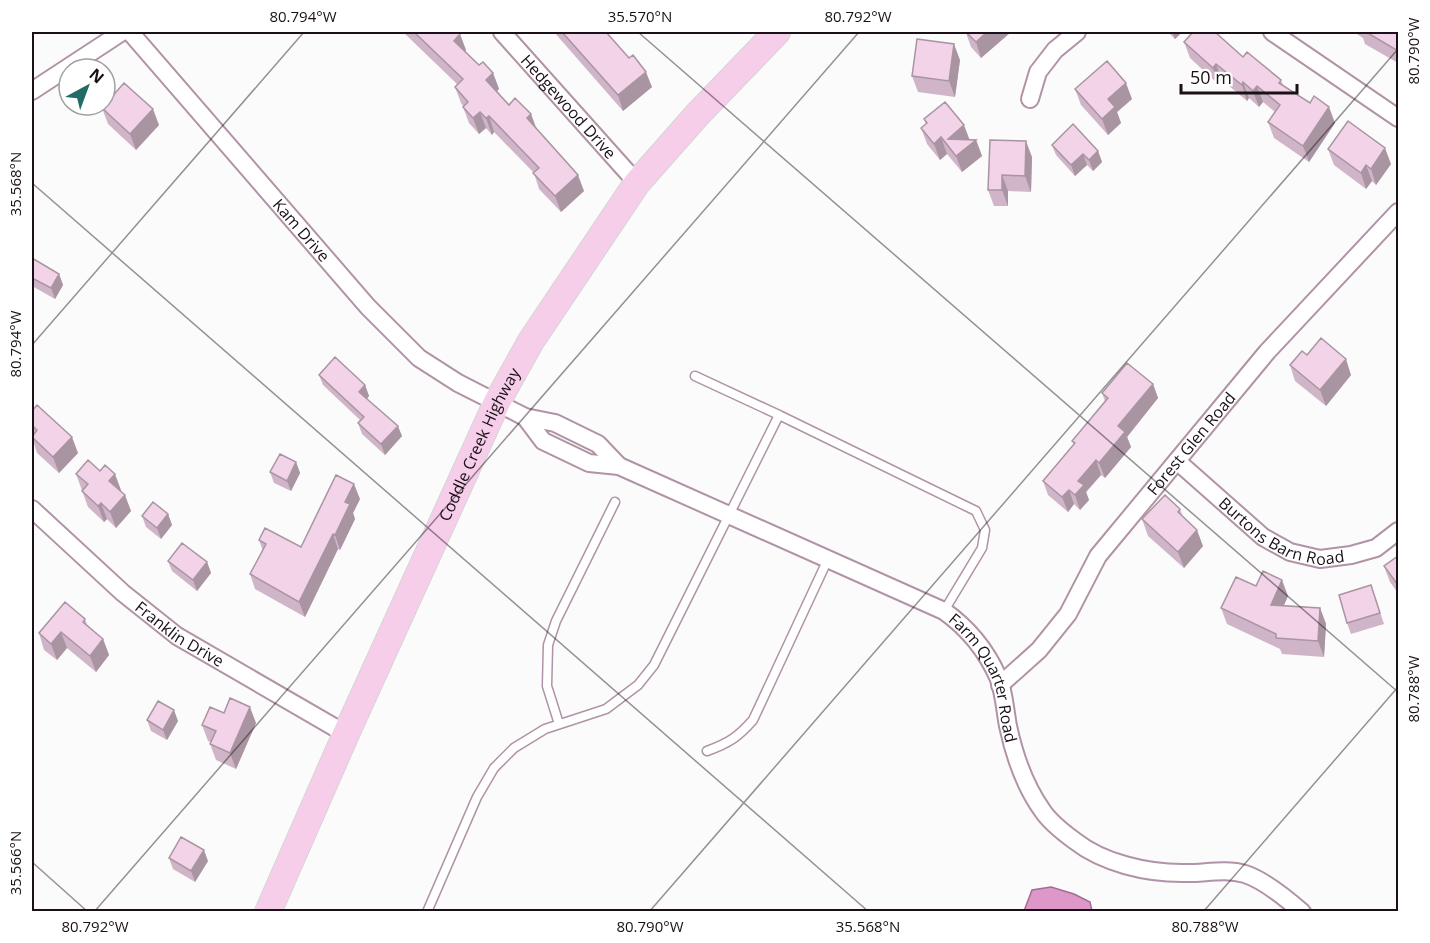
<svg xmlns="http://www.w3.org/2000/svg" width="1430" height="943" font-family="'Open Sans',sans-serif">
  <style>
    .water { fill: #dd97c8; stroke: #a26e93; stroke-width: 1.5 }
    .lines { fill: none; stroke-linecap: round; stroke-linejoin: round }
    .lane-casing { stroke: #b093a6; stroke-width: 11 }
    .street-casing { stroke: #b093a6; stroke-width: 20 }
    .primary-casing { stroke: #d6d4d5; stroke-width: 28 }
    .lane { stroke: #fff; stroke-width: 8 }
    .street { stroke: #fff; stroke-width: 16 }
    .primary { stroke: #f6ceea; stroke-width: 26 }
    .wall { fill: #d0b5c8 }
    .shaded-wall { fill: #a994a2 }
    .building { fill: #f2d3e8; stroke: #a994a2; stroke-width: 1.5 }
    .ticks { fill: none; stroke: #1a1017; stroke-width: 1.5; stroke-opacity: 0.45 }
    .labels { text-anchor: middle; dominant-baseline: central; stroke-width: 4.5; stroke-linejoin: round; paint-order: stroke }
    .street-label { font-size: 16px; fill: #1a1017; stroke: #fff }
    .neatline { fill: none; stroke: #1a1017; stroke-width: 2 }
    .ticks-label { font-size: 15px; text-anchor: middle; fill: #1a1017 }
  </style>
  <rect width="100%" height="100%" fill="#fbfbfb"/>
  <path class="water" d="M1051 887 1074 894 1090 902 1092 911H1024L1032 890Z"/>
  <g class="lines">
    <g class="lane-casing">
      <path id="lane" d="M695 376 779 415
        M559 724 547 686 548 645 556 621 615 502
        M707 751C729 743 738 737 753 720L828 559
        M427 912 477 797 494 768 514 748 545 729 606 709 638 685 654 665 779 415 976 511 985 530 982 548 944 611"/>
    </g>
    <g class="street-casing">
      <g id="street">
        <path id="s1" d="M130 32 368 307 419 358 458 383 525 417 555 423 598 444 619 466"/>
        <path id="s2" d="M502 32 637 183"/>
        <path d="M1272 32 1398 118"/>
        <path d="M32 91 122 32"/>
        <path d="M1030 99 1038 72 1055 50 1077 32"/>
        <path id="s3" d="M525 417 543 441 589 463 619 466 944 611C968 628 986 650 998 677 1004 691 1005 710 1008 726 1014 754 1025 786 1042 810 1049 821 1064 833 1075 841 1103 863 1146 873 1182 873 1203 874 1224 868 1245 874 1264 880 1287 899 1302 912"/>
        <path id="s4" d="M1177 461 1263 537 1290 552 1320 559 1351 555 1376 548 1398 531"/>
        <path id="s5" d="M32 509 123 593 177 636 346 734"/>
        <path id="s6" d="M1000 685 1039 650 1068 614 1098 556 1267 352 1398 212"/>
      </g>
    </g>
    <g class="primary-casing">
      <g id="primary">
        <path id="s7" d="M268 912 346 734 497 402 531 341 637 183 697 115 777 32"/>
      </g>
    </g>
    <use href="#lane" class="lane"/>
    <use href="#street" class="street"/>
    <use href="#primary" class="primary"/>
  </g>
  <path class="wall" d="M403 32H457L466 50 465 51 479 65 493 73 499 89 497 91 509 105 536 128 584 191 561 212 539 189 534 173 494 132 492 135 486 128 479 134 469 123 463 107V106L461 103 455 87 457 84Z
    M554 32H606L652 87 623 111Z
    M965 32H1011L981 58 971 47 966 33Z
    M1168 32H1182L1175 39Z
    M1354 32H1398V63L1365 44 1363 38Z
    M1184 42 1243 57 1281 80 1283 85 1335 123 1309 162 1274 138 1268 122 1275 112 1263 102 1259 107 1249 98 1247 101 1222 80 1218 84 1190 58Z
    M960 60 955 97 918 92 912 76Z
    M1075 89 1132 99 1117 112 1121 123 1108 135 1081 105Z
    M102 108 159 125 136 150 108 124Z
    M924 119 969 139 976 140 982 156 962 172 947 154 940 160 927 144 921 128 926 124Z
    M990 140 1032 157 1031 192 1008 191V206H994L988 190Z
    M1052 145 1098 151 1102 162 1093 171 1087 165 1075 176 1056 155Z
    M1328 149 1391 164 1376 185 1372 181 1366 189 1334 165Z
    M32 258 59 274 63 285 55 299 32 286Z
    M1307 355 1351 375 1326 406 1295 381 1290 365Z
    M319 375 365 385 369 396 367 399 402 436 385 455 362 434 358 423 360 420 323 385Z
    M1153 384 1158 398 1127 437 1131 447 1105 478 1101 475 1086 492 1089 500 1080 510 1074 504 1068 512 1048 495 1043 481 1074 445 1072 441 1105 401 1102 393Z
    M32 411 78 453 59 473 37 453 32 437Z
    M296 462 300 473 291 491 274 483 270 472Z
    M76 474 121 490 120 491 131 511 116 528 107 519 104 522 88 507Z
    M360 499 353 513 355 519 340 550 338 549 305 617 255 589 250 574 263 551 259 540 301 547Z
    M1180 509 1183 517 1203 546 1184 568 1148 536 1142 519Z
    M168 514 172 525 161 539 146 527 142 516Z
    M1398 556V593L1390 582 1384 566Z
    M168 561 207 562 211 573 197 591 172 571Z
    M1371 585 1384 624 1351 634 1347 623Z
    M1256 586 1288 596 1284 605 1320 608 1326 624 1324 657 1282 654 1280 649 1227 624 1221 608Z
    M85 619 88 627 103 639 109 655 96 672 67 648 57 660 44 650 39 633Z
    M224 713 256 723 236 769 216 760 210 744 211 742 208 741 202 725Z
    M147 720 178 721 167 740 151 731Z
    M169 858 208 861 195 882 173 869Z"/>
  <path class="shaded-wall" d="M987 32H1011L981 58 976 42Z
    M1172 32H1182L1175 39Z
    M460 34 466 50 460 57 454 41Z
    M954 44 960 60 955 97 949 81Z
    M1216 64 1222 80 1218 84 1213 68Z
    M646 72 652 87 623 111 618 95Z
    M493 73 499 89 492 96 486 80Z
    M1243 82 1249 98 1247 101 1242 85Z
    M1126 83 1132 99 1117 112 1121 123 1108 135 1102 119 1108 99Z
    M1257 86 1263 102 1259 107 1253 91Z
    M1329 107 1335 123 1309 162 1303 146Z
    M153 109 159 125 136 150 130 134Z
    M480 112 486 128 479 134 473 118Z
    M531 114 537 130 527 118Z
    M489 116 494 132 492 135 486 118Z
    M964 125 970 141 948 139Z
    M941 137 947 154 940 160 934 144Z
    M976 140 982 156 962 172 956 156Z
    M1026 141 1032 157 1031 192 1025 176Z
    M1385 148 1391 164 1376 185 1371 169Z
    M1098 151 1102 162 1093 171 1089 160Z
    M1083 154 1087 165 1075 176 1071 165Z
    M1366 165 1372 181 1366 189 1361 173Z
    M578 175 584 191 561 212 555 196Z
    M1002 175 1008 191V206L1002 190Z
    M59 274 63 285 55 299 51 288Z
    M1346 359 1351 375 1326 406 1320 390Z
    M1153 384 1158 398 1127 437 1131 447 1105 478 1099 463 1118 426Z
    M365 385 369 396 363 403 359 392Z
    M398 426 402 436 385 455 381 444Z
    M72 437 78 453 59 473 53 457Z
    M1096 460 1101 475 1086 492 1089 500 1080 510 1075 495 1078 481Z
    M296 462 300 473 291 491 287 481Z
    M115 474 121 490 115 497 109 481Z
    M354 484 360 499 353 513 355 519 340 550 335 535 345 502Z
    M1069 490 1074 504 1068 512 1062 497Z
    M125 495 131 511 116 528 110 512Z
    M101 503 107 519 104 522 98 506Z
    M168 514 172 525 161 539 157 528Z
    M1197 530 1203 546 1184 568 1178 552Z
    M333 534 338 549 305 617 299 602Z
    M207 562 211 573 197 591 193 580Z
    M1282 580 1288 596 1277 621 1271 605Z
    M1320 608 1326 624 1324 657 1318 641Z
    M61 632 67 648 57 660 51 644Z
    M103 639 109 655 96 672 90 656Z
    M250 707 256 723 236 769 230 753Z
    M174 710 178 721 167 740 163 730Z
    M204 850 208 861 195 882 191 871Z"/>
  <path class="building" d="M414 32H457L460 34 454 41 479 65 483 62 493 73 486 80 509 105 515 98 531 114 527 118 578 175 555 196 533 173 539 168 489 116 486 118 480 112 473 118 463 107 468 102 455 87 463 79Z
    M562 32H606L629 58 633 55 646 72 618 95Z
    M966 32H987L976 42Z
    M1193 32H1215L1243 57 1247 52 1281 80 1279 83 1310 103 1314 96 1329 107 1303 146 1268 122 1280 105 1257 86 1253 91 1243 82 1242 85 1216 64 1213 68 1184 42Z
    M1366 32H1398V51Z
    M917 39 954 44 949 81 912 76Z
    M1107 61 1126 83 1108 99 1115 107 1102 119 1075 89Z
    M124 83 153 109 130 134 102 108Z
    M945 102 964 125 948 139 976 140 956 156 941 137 934 144 921 128 927 123 924 119Z
    M1348 121 1385 148 1371 169 1366 165 1361 173 1328 149Z
    M1073 124 1098 151 1089 160 1083 154 1071 165 1052 145Z
    M990 140 1026 141 1025 176 1002 175V190H988Z
    M32 258 59 274 51 288 32 278Z
    M1321 338 1346 359 1320 390 1290 365 1302 351 1307 355Z
    M335 357 365 385 359 392 398 426 381 444 358 423 364 417 319 375Z
    M1127 363 1153 384 1118 426 1125 432 1099 463 1096 460 1078 481 1084 485 1075 495 1069 490 1062 497 1043 481 1075 443 1072 441 1108 398 1102 393Z
    M37 405 72 437 53 457 32 437 37 430 32 425V411Z
    M280 454 296 462 287 481 270 472Z
    M88 460 100 471 105 465 115 474 109 481 125 495 110 512 101 503 98 506 82 491 88 484 76 474Z
    M336 475 354 484 345 502 350 504 335 535 333 534 299 602 250 574 266 544 259 540 265 528 301 547Z
    M1165 495 1180 509 1178 512 1197 530 1178 552 1142 519Z
    M153 502 168 514 157 528 142 516Z
    M182 543 207 562 193 580 168 561Z
    M1398 556V585L1384 566Z
    M1263 571 1282 580 1271 605 1320 608 1318 641 1276 638V634L1221 608 1236 577 1256 586Z
    M1371 585 1380 613 1347 623 1339 595Z
    M65 602 85 619 83 622 103 639 90 656 61 632 51 644 39 633Z
    M230 698 250 707 230 753 210 744 216 731 202 725 210 707 224 713Z
    M158 701 174 710 163 730 147 720Z
    M181 837 204 850 191 871 169 858Z"/>
  <path class="ticks" d="M638 32 1398 692M32 183 869 912M32 345 304 32M32 862 88 912M94 912 859 32M649 912 1398 49M1203 912 1398 687"/>
  <g class="labels">
    <g class="street-label">
      <text stroke="none"><textPath href="#s2" startOffset="100">Hedgewood Drive</textPath></text>
      <text stroke="none"><textPath href="#s1" startOffset="262">Kam Drive</textPath></text>
      <text stroke="none"><textPath href="#s6" startOffset="310">Forest Glen Road</textPath></text>
      <text stroke="none"><textPath href="#s7" startOffset="513">Coddle Creek Highway</textPath></text>
      <text stroke="none"><textPath href="#s4" startOffset="130">Burtons Barn Road</textPath></text>
      <text stroke="none"><textPath href="#s5" startOffset="194">Franklin Drive</textPath></text>
      <text stroke="none"><textPath href="#s3" startOffset="548">Farm Quarter Road</textPath></text>
    </g>
  </g>
  <rect width="1430" height="943" fill="none" stroke="#ffffff" stroke-width="66"/>
  <g transform="translate(87 87) rotate(41)"><circle r="28" fill="#ffffff" stroke="#a39fa2" stroke-width="1.5"/>
  <path d="M0-4.5L10 22L0 15L-10 22Z" fill="#226c67"/>
  <text y="-9" font-size="16" font-weight="bold" text-anchor="middle" fill="#1a1017">N</text>
  </g>
  <path d="M1181 84v9h116v-9" fill="none" stroke="#1a1017" stroke-width="3"/>
  <text x="1190" y="84" font-size="18" fill="#1a1017" stroke="#ffffff" stroke-width="4.5" paint-order="stroke">50 m</text>
  <rect x="33" y="33" width="1364" height="877" class="neatline"/>
  <g class="ticks-label">
    <text x="303" y="22">80.794°W</text>
    <text x="640" y="22">35.570°N</text>
    <text x="858" y="22">80.792°W</text>
    <text transform="translate(1414 51) rotate(-90)" y="5">80.790°W</text>
    <text transform="translate(16 184) rotate(-90)" y="5">35.568°N</text>
    <text transform="translate(16 344) rotate(-90)" y="5">80.794°W</text>
    <text transform="translate(1414 689) rotate(-90)" y="5">80.788°W</text>
    <text transform="translate(16 863) rotate(-90)" y="5">35.566°N</text>
    <text x="95" y="932">80.792°W</text>
    <text x="650" y="932">80.790°W</text>
    <text x="868" y="932">35.568°N</text>
    <text x="1205" y="932">80.788°W</text>
  </g>
</svg>
